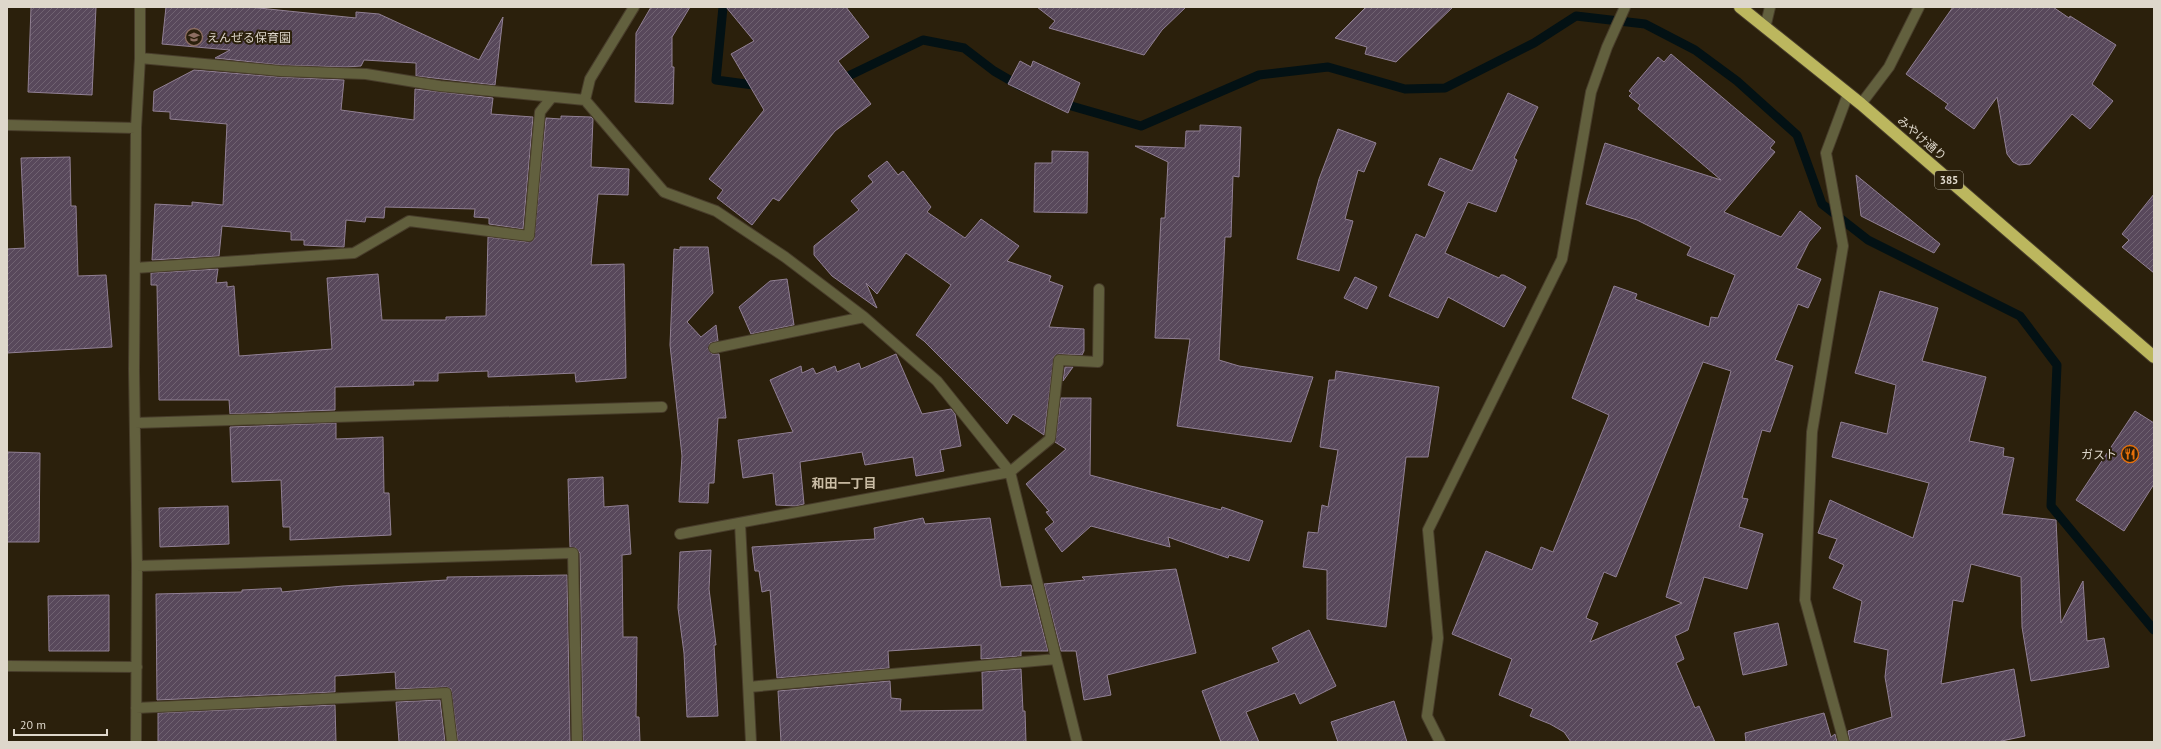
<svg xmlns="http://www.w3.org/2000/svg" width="2161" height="749" font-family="'PT Sans','Noto Sans JP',sans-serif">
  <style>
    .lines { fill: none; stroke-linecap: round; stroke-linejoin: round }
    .stream { stroke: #031114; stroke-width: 9 }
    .building { fill: url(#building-hatch); stroke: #918094; fill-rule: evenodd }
    .minor-casing { stroke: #483d2b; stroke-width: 12 }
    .highway-casing { stroke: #483d2b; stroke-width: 14 }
    .minor { stroke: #62603e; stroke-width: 10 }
    .highway { stroke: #bcb75e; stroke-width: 12 }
    .labels { text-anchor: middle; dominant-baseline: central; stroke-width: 4; stroke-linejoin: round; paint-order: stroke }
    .shield { fill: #2b200c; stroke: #a8a092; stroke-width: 1 }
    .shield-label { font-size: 11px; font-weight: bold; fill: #ded7cb }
    .poi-label { font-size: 12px; fill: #ded7cb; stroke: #2b200c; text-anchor: start }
    .street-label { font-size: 12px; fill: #ded7cb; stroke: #2b200c }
    .neighbourhood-label { font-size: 13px; font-weight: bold; fill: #cbbda5; stroke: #2b200c }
  </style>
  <defs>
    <pattern id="building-hatch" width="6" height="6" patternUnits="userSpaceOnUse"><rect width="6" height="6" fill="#58485b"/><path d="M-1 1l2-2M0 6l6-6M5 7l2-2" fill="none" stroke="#706271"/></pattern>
  </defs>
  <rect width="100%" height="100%" fill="#2b200c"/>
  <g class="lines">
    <path class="stream" d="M723 7 716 80 761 86
      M838 81 923 40 964 48 994 71 1020 86
      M1061 103 1141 126 1259 75 1328 67 1405 89 1445 88 1534 43 1576 16 1645 24 1695 50 1737 81 1797 135 1822 204 1868 240 2020 316 2057 365 2051 506 2154 630"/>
  </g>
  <path class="building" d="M31 7H96L92 95 28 92Z
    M166 7H249L356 18V12L379 14 479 60 503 17 495 85 416 76V63L364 60 361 66 345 67 280 65 215 58 230 50 162 44Z
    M651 7H690L672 37V67H674L673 104 635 102 636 33Z
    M726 7H846L869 37 838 61 871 104 835 131 779 201 773 198 752 225 717 198 723 190 709 179 764 110 731 54 754 41Z
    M1037 7H1186L1162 30 1144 55 1049 28 1055 21Z
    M1366 7H1453L1396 62 1365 54 1367 47 1335 38Z
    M1953 7H2053L2069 18 2070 16 2116 45 2092 84 2113 101 2090 129 2072 114 2030 164 2019 165 2013 162 2007 154 1997 97 1974 129 1945 108 1948 104 1906 74Z
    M1671 54 1775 142 1770 148 1775 152 1724 212 1781 237 1800 211 1821 228 1809 242 1796 268 1821 279 1808 308 1798 304 1775 360 1793 366 1770 432 1762 430 1742 498 1748 499 1739 527 1763 534 1747 589 1704 577 1688 630 1675 636 1684 659 1676 663 1695 708 1699 706 1715 742H1571L1564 732 1550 724 1530 716 1533 709 1499 695 1512 659 1452 634 1486 551 1532 570 1541 547 1553 552 1609 415 1572 398 1614 286 1637 294 1635 299 1709 327 1711 317 1718 318 1735 275 1687 255 1691 247 1637 220 1586 204 1605 143 1721 180 1638 109 1640 105 1629 96 1632 93 1629 91 1658 57 1664 62ZM1703 362 1731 371 1666 597 1682 603 1590 642 1598 623 1586 618 1604 572 1616 577Z
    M1020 61 1031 67 1033 61 1080 83 1068 113 1008 84Z
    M194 70 279 77 344 80 341 110 414 120 415 89 493 98 491 114 533 117 523 229 489 224V218L474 217 475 209 385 207 384 218 366 217 365 222 346 220 344 247 304 245V240H291V232L222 226 219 256 152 260 155 204 192 206V202L223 205 227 124 170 119V112L153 111 154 91Z
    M1508 93 1538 107 1514 158 1517 160 1496 212 1468 202 1445 253 1499 278 1501 275H1504L1526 287 1504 327 1448 297 1438 318 1389 296 1416 234 1425 238 1445 192 1428 185 1440 158 1472 171Z
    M561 116 591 117 593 119 591 167 629 169 628 195 598 194 591 265 624 264 626 378 576 382 575 373 488 377V371L438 373V381H413L414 385 335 387V410L230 414 229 400H159L157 285H151V273L218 269 216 283 227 282V287L234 286 239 356 332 349 327 278 378 274 382 320H446V317L486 316 488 237 528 242 534 239 546 118 561 119Z
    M1200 125 1241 127 1239 177 1233 176 1231 237H1225L1219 360 1239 366 1313 377 1291 442 1177 426 1190 339 1155 338 1161 218H1165L1168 162 1135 146 1185 148 1186 131H1200Z
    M1338 129 1376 143 1364 172 1358 170 1345 219 1353 221 1339 271 1297 259 1319 179Z
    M1052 151 1088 152 1087 213 1034 212 1035 163H1052Z
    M70 157 71 206H76L78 276 106 275 112 347 7 353V249L25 248 21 158Z
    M887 161 898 175 903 171 931 207 927 212 965 238 981 219 1019 246 1007 261 1051 276 1049 281 1063 286 1049 327 1084 329V351L1082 355 1059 354 1054 357 1044 435 1013 414 1007 424 924 341 916 335 951 285 906 253 877 294 866 283 877 308 832 276 814 255V246L859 210 851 201 873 182 868 176Z
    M1856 175 1940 244 1934 253 1861 216Z
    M2154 194V273L2122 247 2129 240 2122 234Z
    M680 247H708L713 293 687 322 701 337 716 325 718 341 710 343 708 349 712 354H719L726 418H718L714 483H709L708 503 679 502 682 456 670 345 674 249 680 250Z
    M1355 277 1377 287 1367 309 1344 298Z
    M787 279 794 325 751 334 739 307 770 281Z
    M1880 291 1938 308 1922 361 1986 377 1969 441 2004 448 2003 456 2014 458 2002 514 2056 520 2061 623 2083 581 2087 641 2104 638 2109 667 2031 681 2022 627 2021 577 1971 564 1963 602 1953 600 1941 684 2014 669 2025 736 1997 742H1850L1848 731 1892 717 1885 677 1888 650 1854 642 1862 601 1833 588 1844 565 1829 558 1837 539 1818 533 1830 500 1913 538 1929 483 1832 457 1841 422 1887 434 1896 385 1855 373Z
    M896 354 922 414 951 409 955 414 961 446 940 450 944 471 916 476 913 457 865 465 862 452 800 462 804 504 796 506 776 505 773 473 743 478 738 440 793 432 770 380 801 366 802 373 813 368 816 374 835 366 837 372 859 363 861 369Z
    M1065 367H1073L1063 381Z
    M1336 371 1439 387 1428 457H1406L1386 627 1327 619V570L1303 567 1308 532 1318 533 1322 505 1328 507 1338 450 1320 447 1329 380H1335Z
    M1061 398H1091L1090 475 1221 510 1222 507 1263 521 1249 561 1229 555 1228 558 1168 537 1170 547 1091 526 1062 552 1045 529 1054 522 1046 512 1049 511 1026 484 1066 449 1055 442Z
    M2135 411 2154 423V484L2124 531 2076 500Z
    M336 423V439L383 437 384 493H389L391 535 290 540V527H283L281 480 232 482 230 427Z
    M7 452 40 453 39 542H7Z
    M603 477 604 507 628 505 631 554 622 555 623 637H637L636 717H639L640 742H583L580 553 576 548 570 547 568 479Z
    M228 506 229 544 160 547 159 508Z
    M923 518 925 524 990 518 1001 587 1031 585 1048 651H1021V656L981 659V645L888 651 889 668 777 678 770 590 762 592 759 571H755L752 547 875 539 874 528Z
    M711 550 709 589 716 645H714L718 716 687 717 684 653 678 608 680 552Z
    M1176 569 1196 653 1107 675 1111 695 1084 700 1076 651H1061L1044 584 1085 580 1082 577Z
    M567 575 570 742H458L451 689 446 687 396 689 395 672 335 676V692L157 700 156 594 242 592V590L281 588 282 592 343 586 447 580V577Z
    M109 595V651H49L48 596Z
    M1778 623 1787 665 1743 675 1734 633Z
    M1309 630 1336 686 1300 704 1295 693 1246 712 1259 742H1221L1202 691 1279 662 1272 648Z
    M1021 669 1023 711H1025L1026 742H781L778 691 890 681 891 698 901 699 900 711 983 710 982 672Z
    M440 700 445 742H399L396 702Z
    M1394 701 1407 742H1338L1331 722Z
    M335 705 336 742H158V713Z
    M1824 713 1831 737 1835 734 1837 742H1746L1745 733Z"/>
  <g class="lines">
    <g class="minor-casing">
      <path id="minor" d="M1765 28 1770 7
        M140 58 280 71 366 74 440 86 585 100 664 192 716 211 785 257 864 317 937 381 1010 472 1077 742
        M585 100 590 79 634 7
        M1861 104 1889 67 1919 7
        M7 125 136 128
        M135 268 354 253 409 221 529 236 540 112 552 97
        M714 348 864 317
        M135 423 662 407
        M740 523 751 742
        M680 534 1010 472 1050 439 1059 360 1098 362 1099 289
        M137 566 573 553 577 742
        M7 666 137 667
        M749 687 1056 659
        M136 708 446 693 452 742
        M136 742 137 566 134 370 136 128 140 58V7
        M1440 742 1427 716 1438 638 1428 530 1562 259 1591 92 1607 47 1625 7
        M1844 742 1805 600 1812 432 1843 246 1826 153 1848 94"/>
    </g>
    <g class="highway-casing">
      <path id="highway" d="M1740 7 1861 104 2154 357"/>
    </g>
    <use href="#minor" class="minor"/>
    <use href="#highway" class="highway"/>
  </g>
  <defs>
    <g id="school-ring" transform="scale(0.9)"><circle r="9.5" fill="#2b200c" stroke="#8d6e63" stroke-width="1.5"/><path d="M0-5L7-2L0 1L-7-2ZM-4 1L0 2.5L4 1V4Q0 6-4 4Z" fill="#8d6e63"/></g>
    <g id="restaurant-ring" transform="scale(0.9)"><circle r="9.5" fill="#2b200c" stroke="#e8710a" stroke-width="1.5"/><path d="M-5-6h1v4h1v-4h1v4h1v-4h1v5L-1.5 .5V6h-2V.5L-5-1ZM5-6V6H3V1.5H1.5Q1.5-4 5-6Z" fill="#e8710a"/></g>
  </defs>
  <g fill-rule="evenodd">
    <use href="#school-ring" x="194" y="37"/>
    <use href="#restaurant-ring" x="2130" y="454"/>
  </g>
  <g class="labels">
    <rect class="shield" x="1935" y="171" width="28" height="18" rx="3"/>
    <g class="shield-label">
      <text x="1949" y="180">385</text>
    </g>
    <g class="poi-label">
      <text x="207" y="37">えんぜる保育園</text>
      <text x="2117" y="454" text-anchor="end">ガスト</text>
    </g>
    <g class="street-label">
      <text transform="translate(1922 138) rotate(41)">みやけ通り</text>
    </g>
    <g class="neighbourhood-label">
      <text x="844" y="483">和田一丁目</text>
    </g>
  </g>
  <rect width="2161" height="749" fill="none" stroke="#ded7cb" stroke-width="16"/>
  <path d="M14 729v6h93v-6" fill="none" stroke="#ded7cb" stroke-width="2"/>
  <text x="20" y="729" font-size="12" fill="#ded7cb" stroke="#2b200c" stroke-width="3" paint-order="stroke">20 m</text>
</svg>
